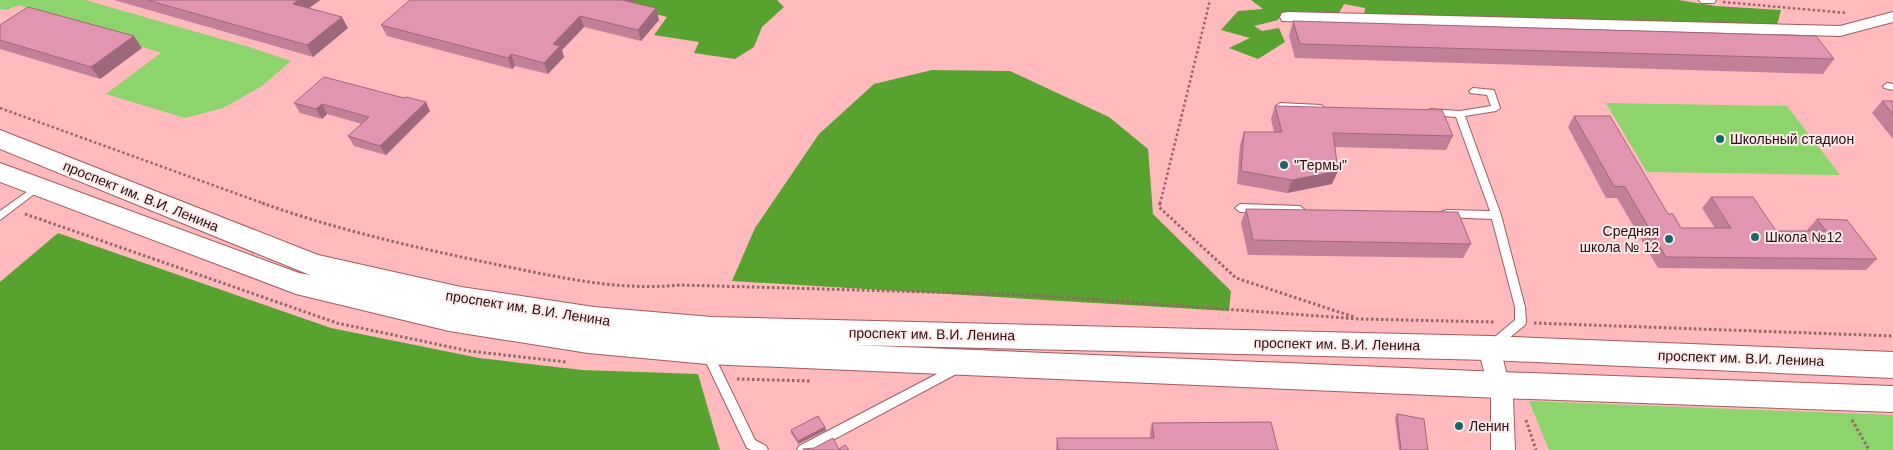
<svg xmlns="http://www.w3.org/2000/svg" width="1893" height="450" font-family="Helvetica,sans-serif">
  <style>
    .green { fill: #8dd46c }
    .forest { fill: #58a22f }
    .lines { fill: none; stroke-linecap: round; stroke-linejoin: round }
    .lane-casing { stroke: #a55a5f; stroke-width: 2 }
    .street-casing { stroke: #a55a5f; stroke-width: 2 }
    .primary-casing { stroke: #a55a5f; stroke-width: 2 }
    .path-far1 { stroke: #966567; stroke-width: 2.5; stroke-dasharray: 2.5 2.5; stroke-linecap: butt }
    .path { stroke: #966567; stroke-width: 3; stroke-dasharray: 2.5 2.5; stroke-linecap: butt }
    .lane { fill: #fff; fill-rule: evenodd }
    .street { fill: #fff; fill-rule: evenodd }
    .primary { fill: #fff; fill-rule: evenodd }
    .wall { fill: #c28098 }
    .shaded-wall { fill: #9e687c }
    .building { fill: #e295b1; stroke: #9e687c }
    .poi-dot { fill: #186667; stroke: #fceaea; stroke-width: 2 }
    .labels { text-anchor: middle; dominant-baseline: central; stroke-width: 4; stroke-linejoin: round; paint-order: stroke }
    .poi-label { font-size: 14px; fill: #2b0e10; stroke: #fceaea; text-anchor: start }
    .street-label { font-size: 14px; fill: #2b0e10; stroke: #fceaea }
  </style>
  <rect width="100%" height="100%" fill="#febabc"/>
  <path class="green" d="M0 0H85L249 47 291 61 262 86 223 108 185 118 106 94 161 53 19 5 7 10 0 9Z
    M1606 103 1787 106 1840 175 1647 172Z
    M1529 401 1893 415V450H1549Z"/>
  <path class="forest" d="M622 0H777L784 7 762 27 754 47 735 59 694 53 699 42 654 35 667 17 618 4Z
    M1251 0H1678L1716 6 1781 10 1777 25 1364 15 1365 8 1344 4 1339 13H1282L1278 20 1254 26 1262 31 1279 28 1285 42 1258 59 1229 48 1250 38 1221 30 1238 11 1263 9Z
    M932 70 1010 71 1109 117 1148 149 1153 214 1231 291 1229 311 732 281 755 228 819 134 874 84Z
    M58 233 331 328 479 358 582 370 698 374 720 450H0V282Z"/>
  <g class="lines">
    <g class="lane-casing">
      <path id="lane" d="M1887 83 1893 84V90L1884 88 1883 86Z
        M1473 88 1494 90 1500 108 1496 111 1465 116 1501 215 1525 307 1526 322 1525 325 1498 347 1494 349 1490 347 1488 344 1490 341 1515 320V307L1492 219 1443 217 1442 214 1443 211 1447 210 1490 211 1456 117 1430 115 1425 112 1430 109 1460 111 1491 106 1487 95 1470 93 1469 91Z
        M1280 103 1321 105 1325 108 1321 111 1277 108 1276 106Z
        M38 184 43 187 41 189 0 220V211Z
        M1240 204 1300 206 1305 210 1300 214 1240 212 1235 208Z
        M708 349 712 351 755 440 766 446 768 450H751L747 448 702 354 704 351Z
        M956 364 960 366 962 369 960 372 814 450H797L799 446Z"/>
    </g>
    <g class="street-casing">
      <path id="street" d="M1699 0H1716L1714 3H1701Z
        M1288 12 1840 26 1893 12V22L1840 36 1282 21 1280 17 1282 13Z
        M1489 339 1497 342 1500 348 1513 398 1515 450H1491V398L1478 348 1481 342Z"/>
    </g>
    <g class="primary-casing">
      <path id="primary" d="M0 130 318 255 461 287 594 307 712 317 1489 336 1893 352V378L1489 360 855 345 1500 372 1893 386V412L1500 398 707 364 588 353 449 331 296 294 0 182V163L299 273 310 275 0 149Z"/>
    </g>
    <path class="path-far1" d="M1723 2 1847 13
      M0 108 265 204
      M1160 204 1210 0"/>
    <path class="path" d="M262 203C340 231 422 249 504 266 563 278 619 291 680 285L1035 295 1359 319 1495 322
      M1160 203 1159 207 1236 278 1354 317
      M25 214 337 323 469 351 566 362
      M1534 323 1893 336
      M737 379 810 381
      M1526 420 1536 450
      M1852 420 1869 450"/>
    <use href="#lane" class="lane"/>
    <use href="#street" class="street"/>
    <use href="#primary" class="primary"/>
  </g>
  <path class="wall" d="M114 0H320L309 8 348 28 313 57Z
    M633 3 659 20 641 41 584 27 562 50 564 57 548 74 515 66 512 69 387 36 381 25Z
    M1293 21 1834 59 1823 74 1295 58 1289 36Z
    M0 25 142 48 100 79 0 49Z
    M1882 101H1893V139L1872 113Z
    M294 103 430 111 386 155 354 146 348 136 362 124 327 114 322 119 300 113Z
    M1275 106 1453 136 1446 150 1335 147 1332 184 1287 193 1237 184 1240 145 1244 132H1274L1271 119Z
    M1574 116 1681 228H1715L1702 208 1711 197 1776 231H1808L1807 230 1817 219 1877 259 1866 270 1658 268 1617 198H1606L1568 127Z
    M1246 209 1471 244 1463 258 1248 255 1241 223Z
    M1397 414 1428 450H1399L1395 418Z
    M1152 423 1278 450H1056L1057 438H1150V432Z
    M825 427 826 430 798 444 791 433V430Z"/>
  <path class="shaded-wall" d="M298 0H320L300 15 293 4Z
    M622 0H636L625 12Z
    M656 8 659 20 641 41 638 30Z
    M580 16 584 27 562 50 564 57 548 74 544 63 553 44Z
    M342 17 348 28 313 57 307 45Z
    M134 36 142 48 100 79 91 67Z
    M511 54 515 66 512 69 508 58Z
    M426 102 430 111 386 155 380 146Z
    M322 104 327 114 322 119 316 109Z
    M1338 171 1332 184 1287 193 1292 180Z
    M825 427 826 430 798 444V441Z"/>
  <path class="building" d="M147 0H298L293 4 342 17 307 45Z
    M410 0H622L656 8 638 30 580 16 553 44 560 46 544 63 511 54 508 58 381 25Z
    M28 7 134 36 91 67 0 40V25Z
    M1293 21 1816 36 1834 59 1300 44Z
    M324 77 404 98 406 97 426 102 380 146 348 136 369 117 322 104 316 109 294 103Z
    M1882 101H1893V114Z
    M1275 106 1442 110 1453 136 1333 133 1338 171 1292 180 1241 171 1244 132H1282Z
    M1574 116H1610L1668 214H1673L1681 228H1731L1711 197H1753L1776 231H1826L1817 219 1847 220 1877 259 1666 257 1625 187 1614 186Z
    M1246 209 1458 212 1471 244 1253 240Z
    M1397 414 1424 419 1428 450H1401Z
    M818 416 825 427 798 441 791 430Z
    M1271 422 1278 450H1058L1057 438H1154L1152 423Z
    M833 438 839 449 845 445 849 450H803V449L814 448Z"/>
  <g class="poi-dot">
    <circle cx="1720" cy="139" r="5"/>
    <circle cx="1284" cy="165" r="5"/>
    <circle cx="1755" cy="237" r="5"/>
    <circle cx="1669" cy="239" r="5"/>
    <circle cx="1459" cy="426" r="5"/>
  </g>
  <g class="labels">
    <g class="poi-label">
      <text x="1730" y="139">Школьный стадион</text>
      <text x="1294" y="165">"Термы"</text>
      <text x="1659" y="231" text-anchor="end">Средняя<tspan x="1659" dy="16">школа № 12</tspan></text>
      <text x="1765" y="237">Школа №12</text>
      <text x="1469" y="426">Ленин</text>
    </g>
    <g class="street-label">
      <text transform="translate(141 196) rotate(22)">проспект им. В.И. Ленина</text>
      <text transform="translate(528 308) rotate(9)">проспект им. В.И. Ленина</text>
      <text transform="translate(932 334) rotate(1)">проспект им. В.И. Ленина</text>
      <text transform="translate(1337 344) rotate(1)">проспект им. В.И. Ленина</text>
      <text transform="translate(1741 358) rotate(2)">проспект им. В.И. Ленина</text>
    </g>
  </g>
</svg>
